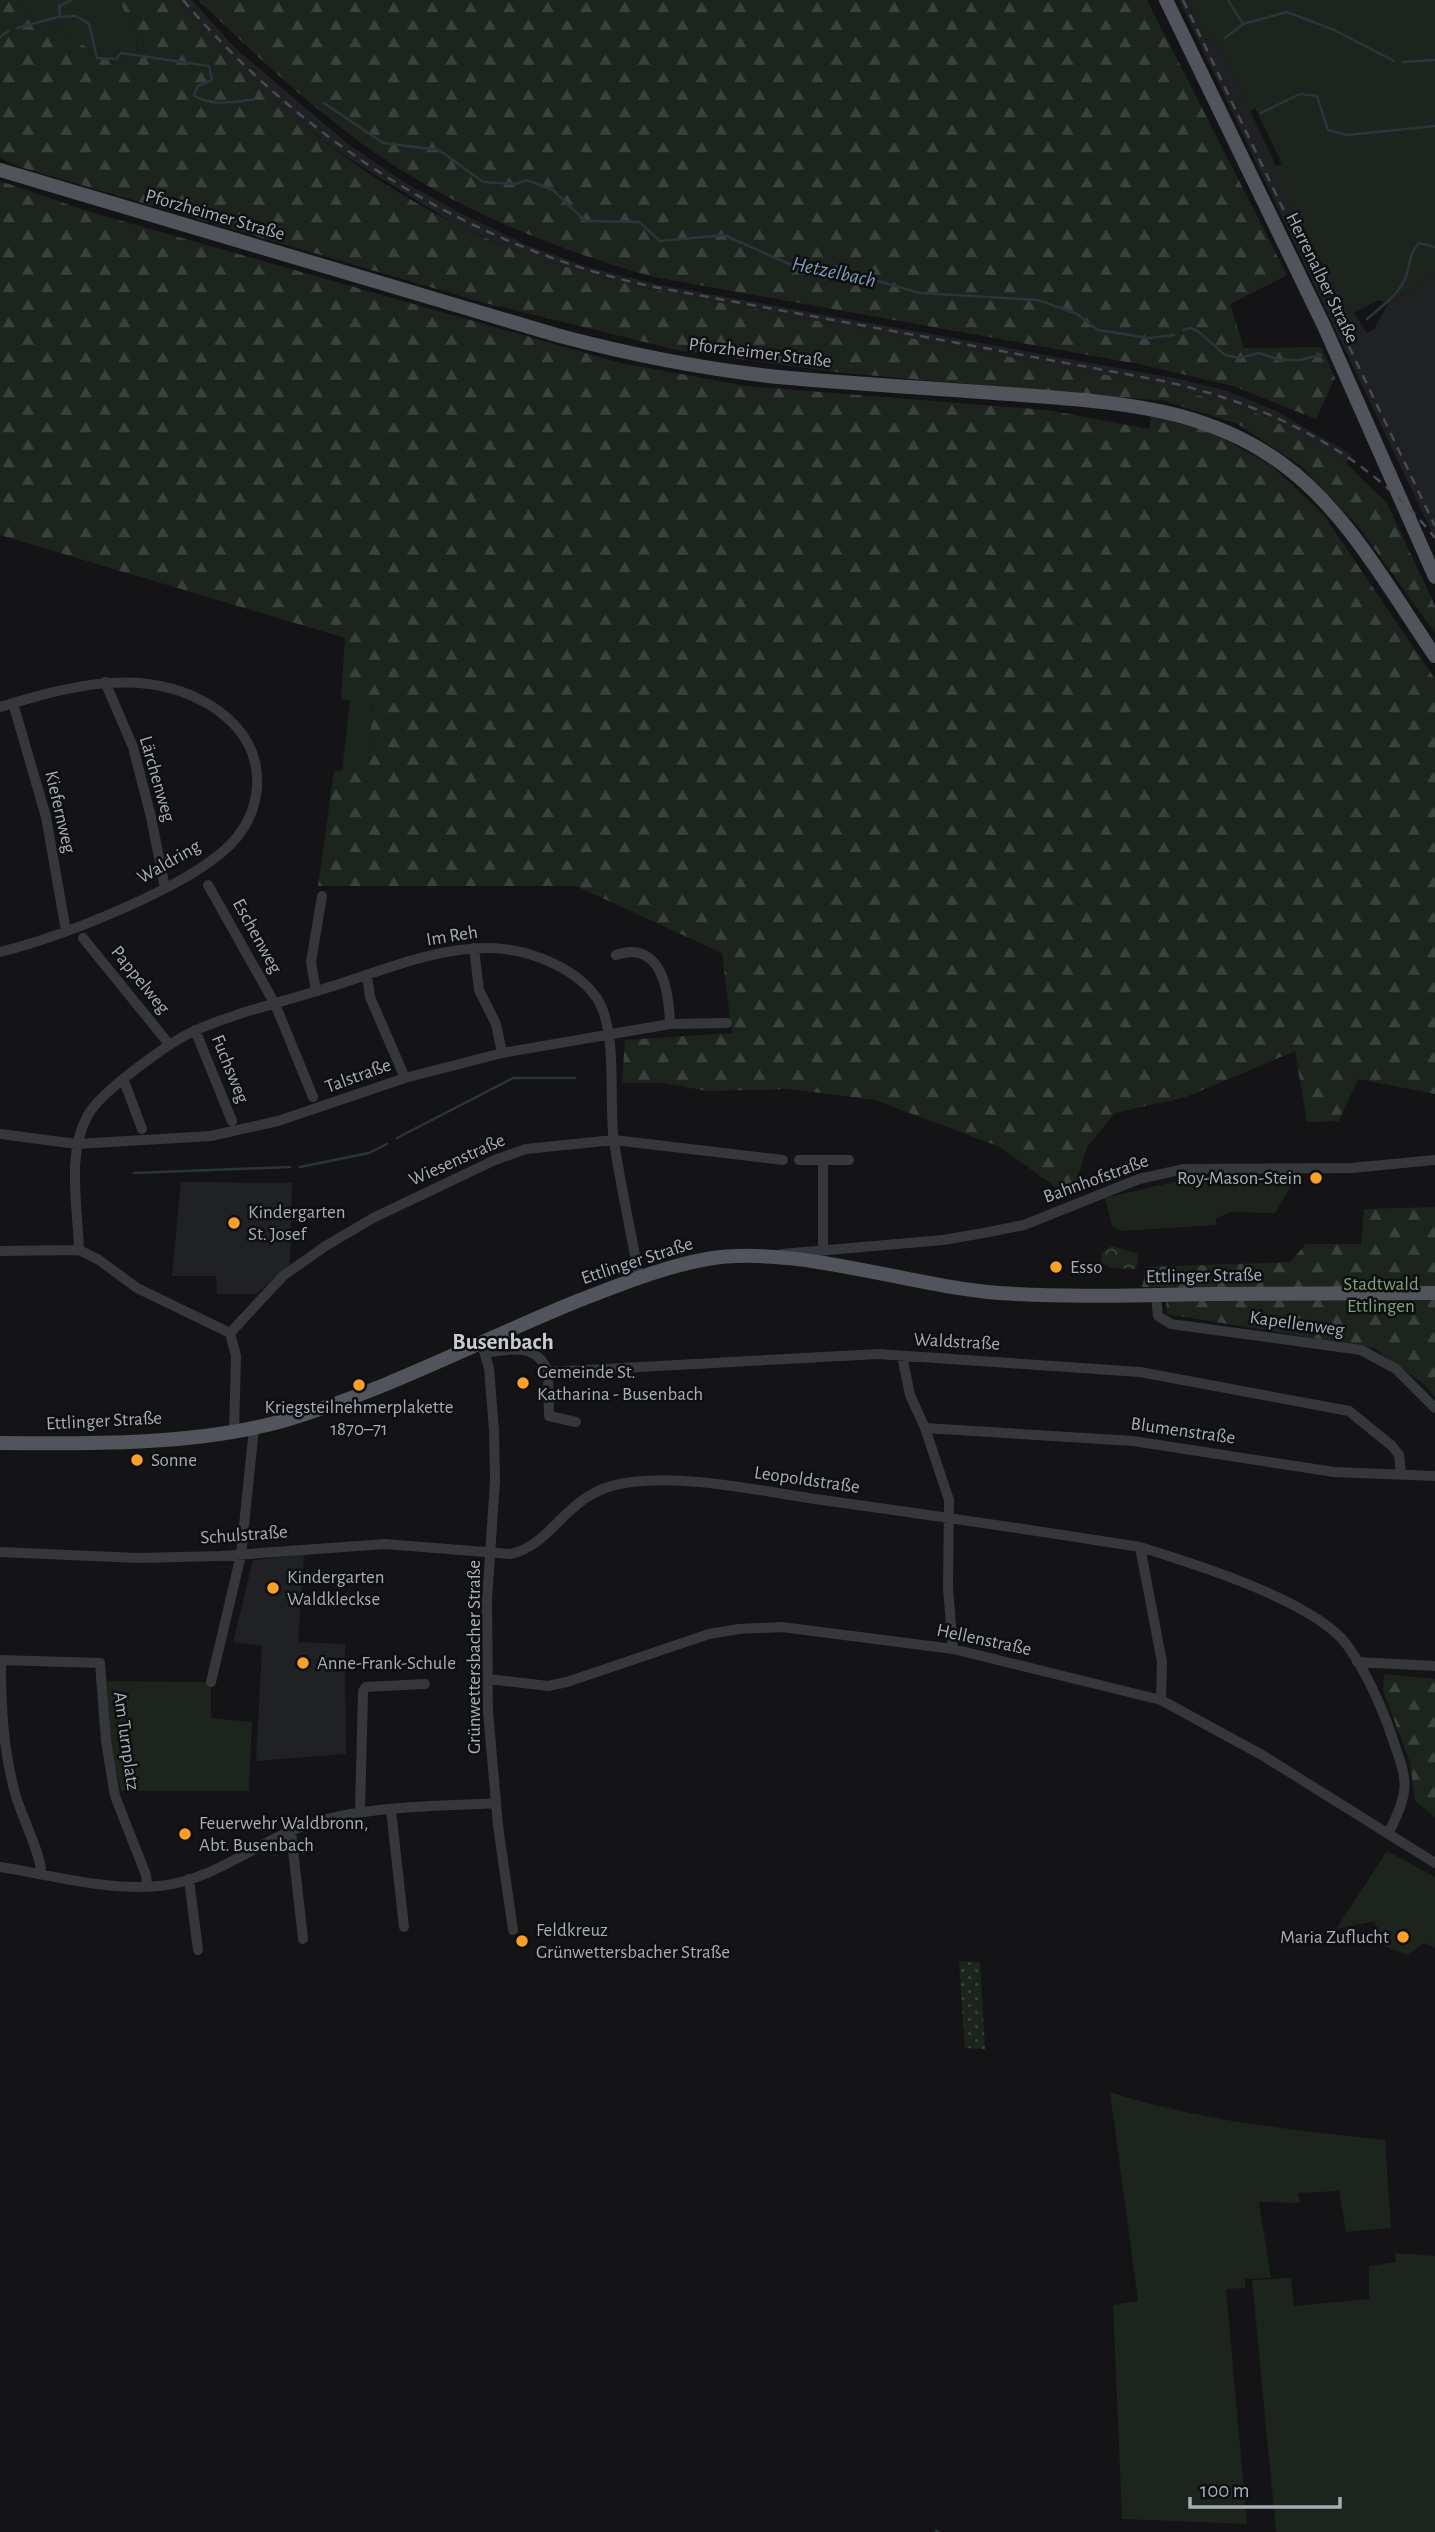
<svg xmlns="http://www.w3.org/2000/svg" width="1435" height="2532" font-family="'Alegreya Sans',sans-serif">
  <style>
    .built { fill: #202123 }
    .grass { fill: #1c241d }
    .forest { fill: url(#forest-firs) }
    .park { fill: url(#park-crowns) }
    .garden { fill: url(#garden-dots) }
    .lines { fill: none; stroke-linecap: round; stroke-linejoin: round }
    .stream { stroke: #2a353b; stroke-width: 2.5 }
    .minor { stroke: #35373b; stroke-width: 10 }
    .major { stroke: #51545b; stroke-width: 14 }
    .rail { stroke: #484b51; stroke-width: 2.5; stroke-dasharray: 9 7; stroke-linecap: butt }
    .poi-dot { fill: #fa9f28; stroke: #0f0f11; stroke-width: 2.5 }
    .labels { text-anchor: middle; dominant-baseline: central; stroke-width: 5; stroke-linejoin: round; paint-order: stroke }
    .street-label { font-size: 19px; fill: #a5adb7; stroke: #0f0f11 }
    .poi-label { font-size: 19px; fill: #a5adb7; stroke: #0f0f11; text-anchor: start }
    .park-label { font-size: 19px; fill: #7da37b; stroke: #0f0f11 }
    .water-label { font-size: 21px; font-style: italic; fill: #7b9fb4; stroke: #0f0f11 }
    .quarter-label { font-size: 23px; font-weight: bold; fill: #c7cbd3; stroke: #0f0f11 }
  </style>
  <defs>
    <pattern id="forest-firs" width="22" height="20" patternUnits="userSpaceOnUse" patternTransform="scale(1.75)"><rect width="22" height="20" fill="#1c241d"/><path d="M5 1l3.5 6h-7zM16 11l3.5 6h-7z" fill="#3a413c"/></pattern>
    <pattern id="park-crowns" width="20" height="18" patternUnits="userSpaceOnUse" patternTransform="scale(1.75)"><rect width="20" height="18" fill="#1c241d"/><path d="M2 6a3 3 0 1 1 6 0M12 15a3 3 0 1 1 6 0" fill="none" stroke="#3a413c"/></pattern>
    <pattern id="garden-dots" width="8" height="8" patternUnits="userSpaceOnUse" patternTransform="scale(1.75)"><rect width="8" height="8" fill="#1c241d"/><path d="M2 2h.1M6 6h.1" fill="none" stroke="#3a413c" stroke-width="1.8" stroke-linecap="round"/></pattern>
  </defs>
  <rect width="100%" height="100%" fill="#141416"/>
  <path class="built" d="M177 0H192L236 49 348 144 404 182 462 214 529 246 591 268 660 285 1179 379 1227 391 1274 410 1352 455 1346 463 1270 418 1176 388 658 291 588 274 528 255 457 225 342 154 289 113 226 56Z
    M1179 0H1187L1206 40 1212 39 1220 46 1321 262 1367 333 1374 329 1388 304 1435 274V539Z
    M181 1182 292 1183 290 1264 256 1294H217L216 1276H172Z
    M304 1554 298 1642 345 1644 346 1754 256 1761 262 1646 233 1642 253 1560Z"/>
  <path class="grass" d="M19 0H118L137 33 136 57 117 65 33 15Z
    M1187 0H1435V274L1388 304 1379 300 1353 313 1321 262 1275 166 1282 164 1255 108 1250 111 1220 46 1212 39 1206 40Z
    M350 700 373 702 368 767 342 770Z
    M1215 1177C1234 1186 1273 1177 1296 1178L1275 1213 1231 1212 1216 1218V1225L1121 1231 1112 1226 1105 1198 1182 1180Z
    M107 1681 211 1682V1718L252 1722 249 1791H121L110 1745Z
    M1387 1851 1435 1877V1948L1424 1943 1407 1955 1379 1944 1375 1921 1336 1929Z
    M1110 2092C1200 2121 1292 2130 1385 2140L1391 2228 1346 2232 1339 2191 1298 2193 1300 2203 1259 2202 1271 2278 1245 2279V2288L1226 2289 1247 2524 1122 2519 1113 2305 1138 2301Z
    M1395 2253 1435 2256V2532H1276L1252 2280 1291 2278 1294 2306 1369 2299V2266L1396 2262Z"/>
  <path class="forest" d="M0 0H19L33 15 117 65 136 57 137 33 118 0H177C272 110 391 207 530 255 572 270 615 281 658 291L1176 388 1270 418 1346 463 1387 503 1435 606V633L1358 526 1301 466 1238 424 1165 401 844 373 681 351 481 302 20 167 0 158Z
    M198 0H1147L1287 275 1230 304 1244 348 1321 347 1335 378 1316 419 1233 386 1139 364 654 277C543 246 432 200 340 127 290 88 244 44 198 0Z
    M0 181 87 211 621 363 746 386 1047 410 1149 429 1151 416 1211 432 1272 466 1323 514 1435 679V1094L1358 1079 1339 1121 1307 1122 1295 1051 1186 1097 1115 1113 1087 1147 1071 1198 1000 1147 875 1100 790 1089 707 1091 664 1083H622L625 1040 732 1033 722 953 576 886H318L334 771 368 766 373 703 341 699 345 638 0 535Z
    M1435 1207V1398L1425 1385 1374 1348 1167 1314 1165 1287H1142L1146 1267 1290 1262 1306 1244H1361L1364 1209Z
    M1384 1674 1435 1679V1817L1415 1801 1410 1762 1383 1691Z"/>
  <path class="park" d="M1112 1246 1137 1253 1138 1263 1135 1269 1112 1268 1102 1263 1101 1253Z"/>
  <path class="garden" d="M959 1961 980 1962 985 2049 965 2048Z"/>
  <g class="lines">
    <path class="stream" d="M72 0 59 6 60 17 76 16 89 24 97 58 116 59 121 53 209 66 212 80 198 86 194 95C208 107 238 102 255 99
      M1228 0 1243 24 1287 12 1334 30 1394 61
      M17 28 58 17
      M0 37 8 31
      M1225 38 1243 24
      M1403 62 1435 60
      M324 103 383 143 439 150 483 182 515 184 527 180 553 190 585 221 639 222 660 241 724 235 798 268 871 279 920 293 1038 300 1077 314 1098 330 1149 338 1174 335
      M1261 113 1300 94 1317 96 1328 130 1347 135 1435 126
      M1367 319C1380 308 1398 295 1405 279 1411 265 1408 254 1419 243L1435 247
      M1183 330 1190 328 1198 331 1225 355 1239 358 1259 353 1280 360H1300L1321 355
      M397 1138 513 1078H575
      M300 1167 369 1153 387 1144
      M134 1173 290 1167
      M936 2531 939 2532"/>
    <path class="minor" d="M105 682 133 747 151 817 165 888
      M13 703 46 817 66 931
      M0 707C70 686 144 665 210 705 232 719 249 737 255 762 262 792 252 823 230 845 187 888 61 937 0 952
      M208 885 275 1004 313 1097
      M83 938 169 1044
      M474 948 479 990 496 1024 502 1053
      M616 955C662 939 669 992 670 1024
      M367 975 370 997 405 1078
      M316 991 311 962 322 896
      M195 1030 232 1121
      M124 1081 142 1129
      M0 1134 77 1144 211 1136 278 1121 405 1078 502 1053 670 1024 727 1023
      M799 1160H823
      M823 1249V1160H849
      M0 1251 79 1250
      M782 1254 943 1240 989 1232 1024 1225 1139 1179 1184 1169 1351 1168 1435 1160
      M1156 1295 1158 1316 1171 1324 1361 1350 1396 1369 1435 1408
      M230 1333 283 1276 324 1247 373 1218 495 1160 526 1149 614 1140 783 1160
      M483 1348 489 1368 494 1430 495 1481 487 1600 488 1711 498 1826 513 1930
      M486 1353C511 1348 538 1344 548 1372L878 1354 1140 1372 1349 1411 1392 1446 1399 1455 1401 1474
      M902 1356 910 1395 925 1428 949 1500 948 1588 953 1649
      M548 1372 549 1416 576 1422
      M925 1428 1133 1441 1334 1472 1435 1476
      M234 1431 236 1356 230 1333 137 1288 99 1260 79 1250C78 1208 66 1154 88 1115 100 1092 170 1042 194 1031 234 1013 279 1003 320 990 375 974 430 948 488 948 525 948 574 966 596 997 619 1030 608 1102 614 1142 621 1187 631 1232 639 1277
      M1140 1547 1162 1662 1161 1700
      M0 1552 138 1558 221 1556 385 1544 511 1554C556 1543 565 1492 625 1483 687 1474 754 1490 815 1499 924 1514 1032 1530 1140 1547 1192 1563 1315 1601 1347 1645 1366 1672 1379 1700 1390 1731 1406 1779 1413 1785 1389 1832
      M0 1660 100 1663 106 1741 115 1796 146 1875 147 1887
      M1 1660C1 1705 3 1749 15 1793 20 1813 43 1858 41 1874
      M1357 1662 1435 1666
      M488 1679 548 1686 567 1682 709 1634 739 1629 782 1627 953 1649 1161 1700 1262 1755 1435 1863
      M211 1682 241 1555 254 1428
      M391 1810 404 1927
      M360 1812 363 1691 366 1687 425 1684
      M291 1832 303 1939
      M0 1867C51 1875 107 1891 159 1886 213 1881 256 1842 306 1825 366 1805 433 1807 496 1803
      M189 1879 198 1950"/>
    <path class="major" d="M1166 0 1324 326 1435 577
      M0 170 560 336C632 355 704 369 778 377 855 384 932 388 1009 394 1106 402 1200 404 1281 463 1345 508 1391 592 1435 656
      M0 1443C89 1444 200 1445 286 1420 388 1390 483 1339 580 1300 622 1284 663 1267 707 1259 794 1244 908 1286 999 1293 1071 1298 1142 1295 1213 1294 1287 1293 1361 1294 1435 1293"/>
    <path class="rail" d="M183 0C303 141 468 246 649 286L1158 380C1263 402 1367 451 1435 538
      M1183 0 1435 526"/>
  </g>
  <g class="poi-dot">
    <circle cx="1316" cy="1178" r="7"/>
    <circle cx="234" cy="1223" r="7"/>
    <circle cx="1056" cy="1267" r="7"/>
    <circle cx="523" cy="1383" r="7"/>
    <circle cx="359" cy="1385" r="7"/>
    <circle cx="137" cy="1460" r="7"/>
    <circle cx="273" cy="1588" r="7"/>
    <circle cx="303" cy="1663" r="7"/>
    <circle cx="185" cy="1834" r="7"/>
    <circle cx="1403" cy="1937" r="7"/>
    <circle cx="522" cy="1941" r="7"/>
  </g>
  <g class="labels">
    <g class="street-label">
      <text transform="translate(215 215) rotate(16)">Pforzheimer Straße</text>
      <text transform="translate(1322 278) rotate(64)">Herrenalber Straße</text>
      <text transform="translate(760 353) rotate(7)">Pforzheimer Straße</text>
      <text transform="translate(157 779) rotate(74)">Lärchenweg</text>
      <text transform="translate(60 812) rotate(77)">Kiefernweg</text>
      <text transform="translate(169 862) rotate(-30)">Waldring</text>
      <text transform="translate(257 936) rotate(61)">Eschenweg</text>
      <text transform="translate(452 936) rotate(-9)">Im Reh</text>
      <text transform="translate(140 980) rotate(51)">Pappelweg</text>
      <text transform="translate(230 1069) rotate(68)">Fuchsweg</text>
      <text transform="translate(358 1076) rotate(-20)">Talstraße</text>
      <text transform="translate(457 1160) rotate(-24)">Wiesenstraße</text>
      <text transform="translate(1096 1179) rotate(-20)">Bahnhofstraße</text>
      <text transform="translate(637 1261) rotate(-18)">Ettlinger Straße</text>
      <text transform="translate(1204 1276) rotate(-1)">Ettlinger Straße</text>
      <text transform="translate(1297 1324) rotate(8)">Kapellenweg</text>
      <text transform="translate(957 1342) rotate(3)">Waldstraße</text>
      <text transform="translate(104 1421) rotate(-3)">Ettlinger Straße</text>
      <text transform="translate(1183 1431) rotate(8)">Blumenstraße</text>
      <text transform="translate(807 1480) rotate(8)">Leopoldstraße</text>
      <text transform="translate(244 1535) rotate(-4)">Schulstraße</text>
      <text transform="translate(984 1640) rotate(12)">Hellenstraße</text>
      <text transform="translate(474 1657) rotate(-90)">Grünwettersbacher Straße</text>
      <text transform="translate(126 1741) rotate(82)">Am Turnplatz</text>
    </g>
    <g class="poi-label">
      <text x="1302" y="1178" text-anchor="end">Roy-Mason-Stein</text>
      <text x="248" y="1212">Kindergarten<tspan x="248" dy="22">St. Josef</tspan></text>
      <text x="1070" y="1267">Esso</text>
      <text x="537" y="1372">Gemeinde St.<tspan x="537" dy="22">Katharina - Busenbach</tspan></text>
      <text x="359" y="1407" text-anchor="middle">Kriegsteilnehmerplakette<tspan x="359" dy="22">1870–71</tspan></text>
      <text x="151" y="1460">Sonne</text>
      <text x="287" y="1577">Kindergarten<tspan x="287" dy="22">Waldkleckse</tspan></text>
      <text x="317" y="1663">Anne-Frank-Schule</text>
      <text x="199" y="1823">Feuerwehr Waldbronn,<tspan x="199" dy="22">Abt. Busenbach</tspan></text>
      <text x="536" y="1930">Feldkreuz<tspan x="536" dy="22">Grünwettersbacher Straße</tspan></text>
      <text x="1389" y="1937" text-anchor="end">Maria Zuflucht</text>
    </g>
    <g class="park-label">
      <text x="1381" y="1284">Stadtwald<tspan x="1381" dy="22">Ettlingen</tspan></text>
    </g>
    <g class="water-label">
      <text transform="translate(834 272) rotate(12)">Hetzelbach</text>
    </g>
    <g class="quarter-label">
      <text x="503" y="1342">Busenbach</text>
    </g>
  </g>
  <path d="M1190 2497v10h150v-10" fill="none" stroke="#a5adb7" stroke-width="3.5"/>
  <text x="1200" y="2497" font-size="21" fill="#a5adb7" stroke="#0f0f11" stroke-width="5" paint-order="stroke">100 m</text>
</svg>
